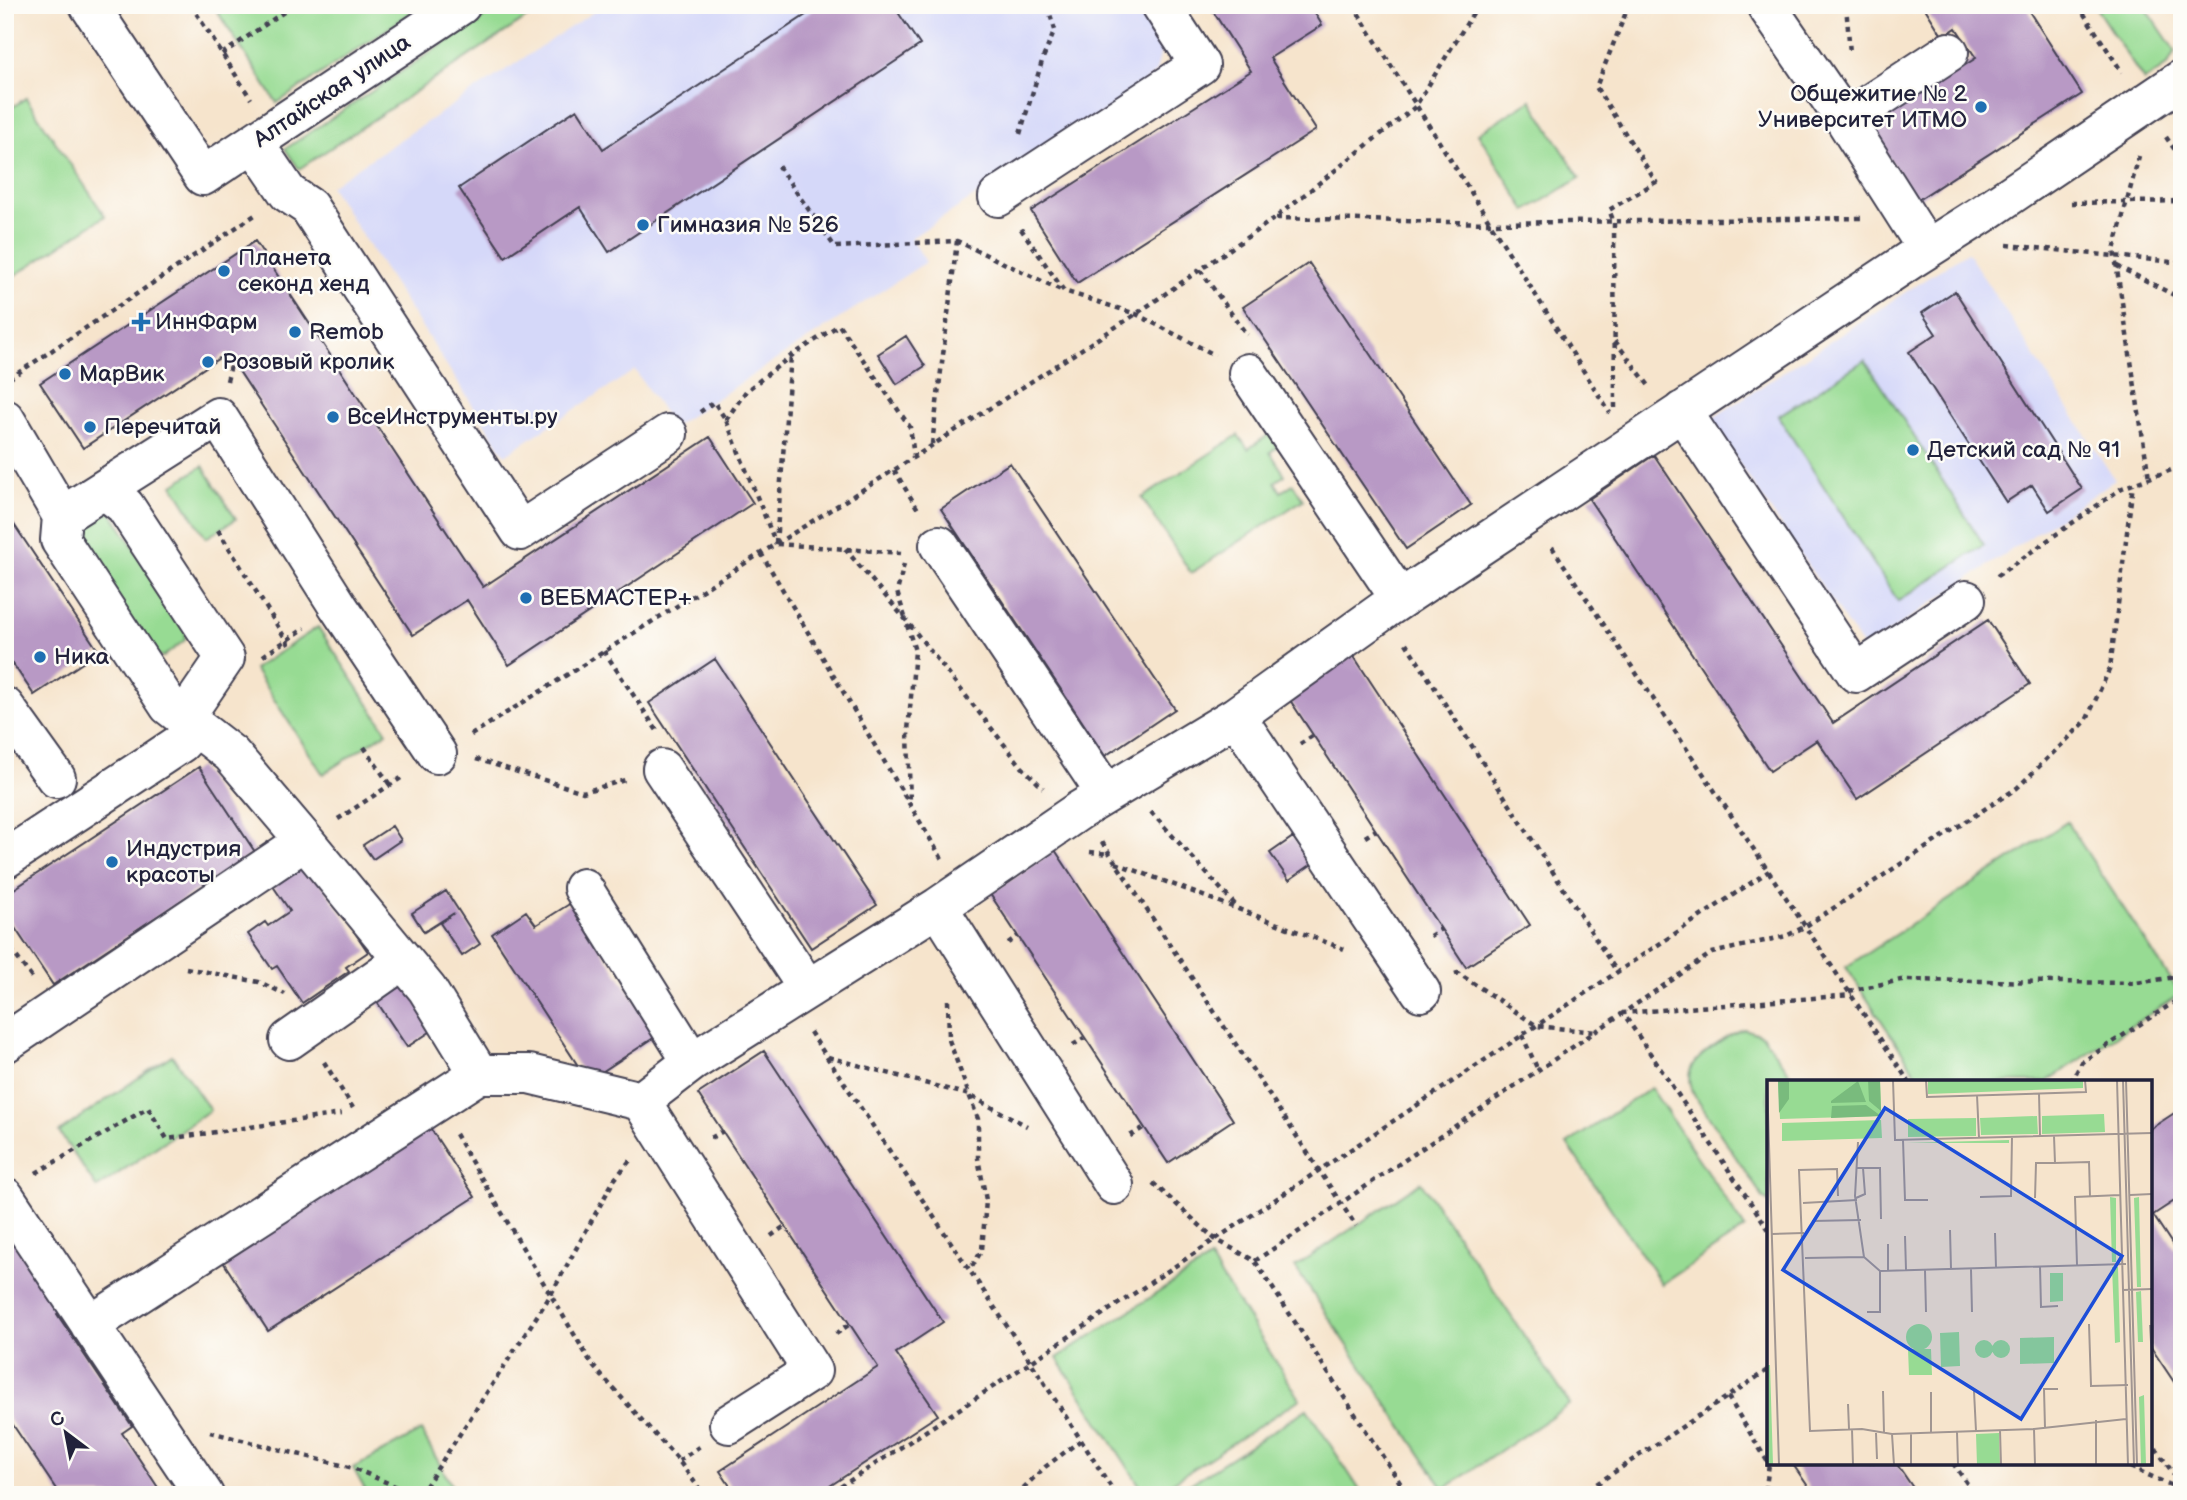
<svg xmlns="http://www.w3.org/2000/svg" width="2187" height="1500" font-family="'Balsamiq Sans',sans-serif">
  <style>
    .built { fill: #d5d8f9 }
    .green { fill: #97db93; stroke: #5c7e67; stroke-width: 2 }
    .building { fill: #b899c5 }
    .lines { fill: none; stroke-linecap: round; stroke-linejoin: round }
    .minor-casing { stroke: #423f51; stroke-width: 42 }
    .path { stroke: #423f51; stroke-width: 4.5; stroke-dasharray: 5 5; stroke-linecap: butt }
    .minor { stroke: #fff; stroke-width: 38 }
    .poi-dot { fill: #1f6fb2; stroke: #fdfcf7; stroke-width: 2.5 }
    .labels { text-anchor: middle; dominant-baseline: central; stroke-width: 5; stroke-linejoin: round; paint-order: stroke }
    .street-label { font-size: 23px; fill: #22223b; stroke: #fdfcf7 }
    .poi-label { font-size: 23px; fill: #22223b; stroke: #fdfcf7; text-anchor: start }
    .inset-road { fill: none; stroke: #a19692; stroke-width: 2 }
    .view { fill: #1d4ed8; fill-opacity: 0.15; stroke: #1d4ed8; stroke-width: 3.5 }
    .inset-edge { fill: none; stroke: #22223b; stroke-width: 3.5 }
  </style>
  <rect width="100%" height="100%" fill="#fdfcf7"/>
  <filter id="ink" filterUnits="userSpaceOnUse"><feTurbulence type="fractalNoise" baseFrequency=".0143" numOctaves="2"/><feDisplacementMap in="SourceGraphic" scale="14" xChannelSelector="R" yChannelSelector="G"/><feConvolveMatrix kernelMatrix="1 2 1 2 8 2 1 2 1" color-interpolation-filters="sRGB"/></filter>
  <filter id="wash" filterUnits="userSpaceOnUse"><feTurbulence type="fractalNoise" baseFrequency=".00686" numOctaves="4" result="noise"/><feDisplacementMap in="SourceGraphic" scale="28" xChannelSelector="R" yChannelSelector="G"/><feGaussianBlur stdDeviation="1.57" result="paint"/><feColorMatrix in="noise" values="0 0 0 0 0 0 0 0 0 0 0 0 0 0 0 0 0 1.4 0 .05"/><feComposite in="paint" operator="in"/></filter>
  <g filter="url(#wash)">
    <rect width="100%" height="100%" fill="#f6e4cc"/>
    <path class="built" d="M604 5H1151L1163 43 1156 72 1134 93 911 238 926 262 673 427 635 370 505 455 330 186Z
      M1967 252 2115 480 1864 649 1710 420Z"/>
    <path class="green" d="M213 5H423L277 103Z
      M502 5H546L299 169 285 149Z
      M2094 5H2144L2175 51 2168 65 2144 81Z
      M26 98 105 216 5 282V112Z
      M1531 100 1580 178 1526 211 1478 133Z
      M1865 360 1984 545 1898 601 1778 416Z
      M1270 434 1278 447 1270 452 1285 475 1275 482 1281 492 1293 484 1303 500 1191 573 1142 498 1238 435 1248 449Z
      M203 466 236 519 206 538 173 485Z
      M109 509 186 628 185 640 163 657 146 650 75 531Z
      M318 627 387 732 323 774 254 669Z
      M2067 822 2180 994 2046 1082H1922L1846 967Z
      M1745 1029 1763 1036 1796 1082H1769V1202L1764 1199 1694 1095C1683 1068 1696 1059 1716 1045 1726 1038 1733 1032 1745 1029Z
      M172 1055 210 1110 97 1188 59 1132Z
      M1651 1088 1745 1228 1662 1284 1567 1144Z
      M1421 1182 1570 1404 1444 1489 1295 1267Z
      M1210 1259 1300 1399 1153 1495H1146L1057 1358Z
      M1307 1409 1363 1495H1173Z
      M421 1431 457 1495H368L353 1468Z"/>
    <g id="blocks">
      <path class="building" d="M821 5H893L920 45 609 252 580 207 505 257 459 188 577 109 603 149Z
        M1209 5H1310L1322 25 1270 58 1316 130 1077 283 1031 211 1251 71Z
        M1923 5H2025L2082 94 1916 201 1869 127 1976 58 1956 28 1943 37Z
        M255 241 483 587 710 437 753 503 509 665 467 600 413 635 227 353 83 448 40 383Z
        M1309 263 1471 505 1406 549 1243 307Z
        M1955 291 2082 489 2049 511 2032 485 2006 502 1909 352 1936 334 1922 313Z
        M906 336 925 366 897 384 878 354Z
        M1654 455 1833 723 1988 620 2030 684 1857 799 1817 740 1770 771 1589 499Z
        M1010 463 1175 709 1105 756 941 509Z
        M5 511 99 652 34 695 5 652Z
        M1353 655 1530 925 1466 967 1288 697Z
        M715 659 877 905 811 948 649 703Z
        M199 767 255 852 53 985 5 913V895Z
        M392 826 401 840 373 859 363 845Z
        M1293 837 1312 864 1289 880 1270 853Z
        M1055 850 1233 1120 1168 1163 990 894Z
        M300 852 368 952 346 967 349 971 302 1003 277 966 272 969 248 934 265 922 268 926 290 911 266 876Z
        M446 891 480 944 462 956 440 923 454 913 424 932 412 913Z
        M571 903 658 1035 588 1081 492 934 526 911 536 925Z
        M409 980 439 1026 407 1047 377 1002Z
        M764 1051 943 1322 896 1353 938 1415 816 1495H736L720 1471 878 1367 698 1094Z
        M2182 1108V1196L2153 1215 2182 1259V1394L2150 1346V1129Z
        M425 1120 475 1197 268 1331 218 1254Z
        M5 1224 63 1310 57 1314 132 1426 122 1433 163 1495H60L5 1413Z
        M1792 1463H1896L1918 1495H1814Z"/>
    </g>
  </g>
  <g filter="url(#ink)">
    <use href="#blocks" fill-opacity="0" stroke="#423f51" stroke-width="2"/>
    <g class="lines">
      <g class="minor-casing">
        <path id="minor" d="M89 5 203 176 461 5
          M1766 5 1845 120 1927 249
          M1845 120 1949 52
          M254 143 288 193 309 207 520 531 668 434
          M998 197 1200 65 1161 5
          M1248 373 1400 599
          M1682 411 1856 673 1966 600
          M5 419 62 516 60 540 169 706 231 754 305 841 427 989 479 1074 90 1325
          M105 490 125 506 225 658 184 718
          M62 516 218 417 338 606 437 754
          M939 545 1106 794
          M5 707 56 778
          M1236 716 1421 992
          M662 769 808 989
          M5 859 157 759 181 743 196 727
          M583 888 692 1062
          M938 907 1114 1185
          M289 1040 403 960
          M5 1043 305 841
          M479 1074H529L641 1101 692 1062 938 907 1080 810 1236 716 1384 610 1910 260 1984 213 2182 79
          M641 1101 812 1371 729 1424
          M5 1197 204 1495"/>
      </g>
      <path class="path" d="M191 5 251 99
        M1353 5 1610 413
        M1846 5 1850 53
        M2078 5 2122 72
        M222 54 294 5
        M5 59H10
        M1020 134 1043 58 1055 30 1047 5
        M2166 137 2182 160
        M2139 156 2114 250 2149 478
        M778 166 835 247 957 241 1063 291
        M2071 203 2182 201
        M1276 218 1491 223 1862 218
        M1021 229 1064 291 1136 314 1215 355
        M2007 245 2182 263
        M2117 266 2182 299
        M1200 270 1247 335
        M1615 341 1650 387
        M9 379 255 215
        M227 381 232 361
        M1615 408 1614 222 1609 210 1656 182 1596 87 1629 5
        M700 412 714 402 726 420 776 544
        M726 420 746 391 791 356 839 325 910 427 914 456
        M932 444 957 241
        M894 470 919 511
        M218 530 290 646
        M776 543 791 356
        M777 544 901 553
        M1552 547 1909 1082
        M845 549 906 620 1022 767 1043 788
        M761 553 942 859
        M904 564 897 592 905 617
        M1997 576 2122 488 2182 466
        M907 625 915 651 908 731 910 804
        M1406 643 1617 972
        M604 651 658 732
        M263 656 305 628
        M471 735 894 470 1136 314 1275 218 1415 107 1478 5
        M1300 744 1314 735
        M364 747 390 785
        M476 759 583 792 625 780
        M1151 812 1239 909
        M338 819 404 776
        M1365 837 1376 830
        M1102 842 1356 1226
        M1090 852 1109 854
        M1116 863 1344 949
        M1430 936 1441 929
        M5 941 32 978
        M1008 943 1018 936
        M186 968 259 982 285 994
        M1455 974 1458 973 1537 1026 1595 1032
        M1849 991 1901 980 2136 983 2182 976
        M948 1000 949 1040 978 1119V1158L986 1200 982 1250 970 1270
        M810 1032 1031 1362 828 1495
        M1522 1035 1538 1070
        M1073 1045 1084 1038
        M828 1057 969 1095 1027 1126
        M324 1062 353 1108
        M2071 1082 2082 1062 2182 997
        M455 1134 593 1366 679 1461 704 1495
        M1130 1136 1143 1128
        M711 1138 723 1131
        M36 1173 148 1108 167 1139 341 1114
        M1153 1183 1215 1239 1255 1261 1408 1495
        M2175 1200 2182 1202
        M1769 1230 1623 1013 1852 995
        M771 1236 785 1226
        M2175 1248 2182 1244
        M1255 1261 1712 953 1786 936 1806 926 2017 788 2086 721 2110 668 2133 484
        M836 1334 850 1324
        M1728 1397 1769 1464 1765 1495
        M210 1432 353 1468 416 1495
        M2150 1440 2182 1486
        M679 1461 700 1446
        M1953 1463 1975 1495
        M2121 1463 2182 1490
        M420 1495 550 1296 614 1180 632 1158
        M1016 1495 1045 1467 1081 1440
        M1116 1495 1031 1362 1769 871
        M1580 1495 1769 1369
        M1807 1495 1812 1492"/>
      <use href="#minor" class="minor"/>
    </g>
  </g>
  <g class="poi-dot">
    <circle cx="1981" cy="107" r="7"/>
    <circle cx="643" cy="225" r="7"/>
    <circle cx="224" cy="271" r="7"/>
    <path d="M137.5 311.5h7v7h7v7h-7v7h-7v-7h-7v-7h7z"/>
    <circle cx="295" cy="332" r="7"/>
    <circle cx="208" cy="362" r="7"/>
    <circle cx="65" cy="374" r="7"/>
    <circle cx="333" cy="417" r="7"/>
    <circle cx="90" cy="427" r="7"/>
    <circle cx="1913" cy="450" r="7"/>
    <circle cx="526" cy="598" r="7"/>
    <circle cx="40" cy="657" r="7"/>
    <circle cx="112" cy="862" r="7"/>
  </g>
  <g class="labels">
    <g class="street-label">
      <text transform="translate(332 91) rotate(-34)">Алтайская улица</text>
    </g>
    <g class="poi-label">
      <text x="1967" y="94" text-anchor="end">Общежитие № 2<tspan x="1967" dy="26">Университет ИТМО</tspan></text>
      <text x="657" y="225">Гимназия № 526</text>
      <text x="238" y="258">Планета<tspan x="238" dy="26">секонд хенд</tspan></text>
      <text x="155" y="322">ИннФарм</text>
      <text x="309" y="332">Remob</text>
      <text x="222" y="362">Розовый кролик</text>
      <text x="79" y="374">МарВик</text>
      <text x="347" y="417">ВсеИнструменты.ру</text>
      <text x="104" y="427">Перечитай</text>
      <text x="1927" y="450">Детский сад № 91</text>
      <text x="540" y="598">ВЕБМАСТЕР+</text>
      <text x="54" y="657">Ника</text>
      <text x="126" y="849">Индустрия<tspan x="126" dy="26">красоты</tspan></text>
    </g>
  </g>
  <g transform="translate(1767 1080)">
    <rect width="385" height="385" fill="#f6e4cc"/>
    <path d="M11 0H113L114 36 13 39ZM161 0H316V8L161 14ZM337 34 338 52 275 54V36ZM270 36 271 54 214 55 213 38ZM209 38V56L141 57V39ZM114 40 115 58 15 61V43ZM242 60V63H139ZM343 117 349 118V182H345ZM372 117 374 207H370L367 118ZM345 187H351L353 262 348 263ZM283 193H296V221L283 222ZM374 211 376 262H371L369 212ZM139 257a13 13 0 1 1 26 0a13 13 0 1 1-26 0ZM192 252 193 286 174 287 173 253ZM287 257V283L253 284V258ZM208 269a9 9 0 1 1 18 0a9 9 0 1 1-18 0ZM225 269a9 9 0 1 1 18 0a9 9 0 1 1-18 0ZM141 269H164L165 295H142ZM0 285H3L6 385H0ZM377 315 379 385H374L372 317ZM232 353 233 385H210L209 354Z" fill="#97db93"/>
    <path d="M11 0H22V19L12 33ZM101 0H113L114 31 102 21ZM91 1 99 22 64 23V21ZM99 25 114 36 64 38 65 26Z" fill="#79bb7d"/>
    <path class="inset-road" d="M0 0 12 385M126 0 128 60 385 53M159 0 160 17 319 12 318 0M350 0 361 385M356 0 367 385M359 0 370 385M272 13 273 56M210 15 212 58M287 56 288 83 322 82 323 116M136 60 138 120H161M90 88H113L114 139M363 115 385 114M71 116 70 89 32 90 43 351 95 349 125 354 267 349 359 339M213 117 244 116 245 57M89 118 98 114 96 88M268 118 269 83H288M36 123 90 120M45 141 94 140M183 150 184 189M228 153 229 188M5 154 37 153M138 156 139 190M121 164V190M97 177 113 191 359 184M38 178 97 177 88 116 91 62M310 185 308 117 353 115M273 186 274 227 291 226M204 189 205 232M158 190 159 232M356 210 385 209M100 232H113V191M322 244 324 306 361 305M383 245 385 279M116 311 117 353M207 311 209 351M81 324 82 349M329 340V385M278 348 277 309H291M85 349 86 385M267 349 268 385M233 350 234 385M190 352 191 385M109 353 110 379M144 353V385M164 353V312M125 354 127 385"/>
    <path class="view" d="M118 28 355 176 254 339 16 190Z"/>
    <rect width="385" height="385" class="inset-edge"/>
  </g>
  <rect width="2187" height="1500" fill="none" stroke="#fdfcf7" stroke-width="28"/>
  <g transform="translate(66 1433) rotate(328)" stroke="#fdfcf7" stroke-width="5" paint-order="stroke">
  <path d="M0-5L12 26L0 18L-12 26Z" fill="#22223b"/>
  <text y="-10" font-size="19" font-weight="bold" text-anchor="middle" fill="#22223b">С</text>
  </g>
</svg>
